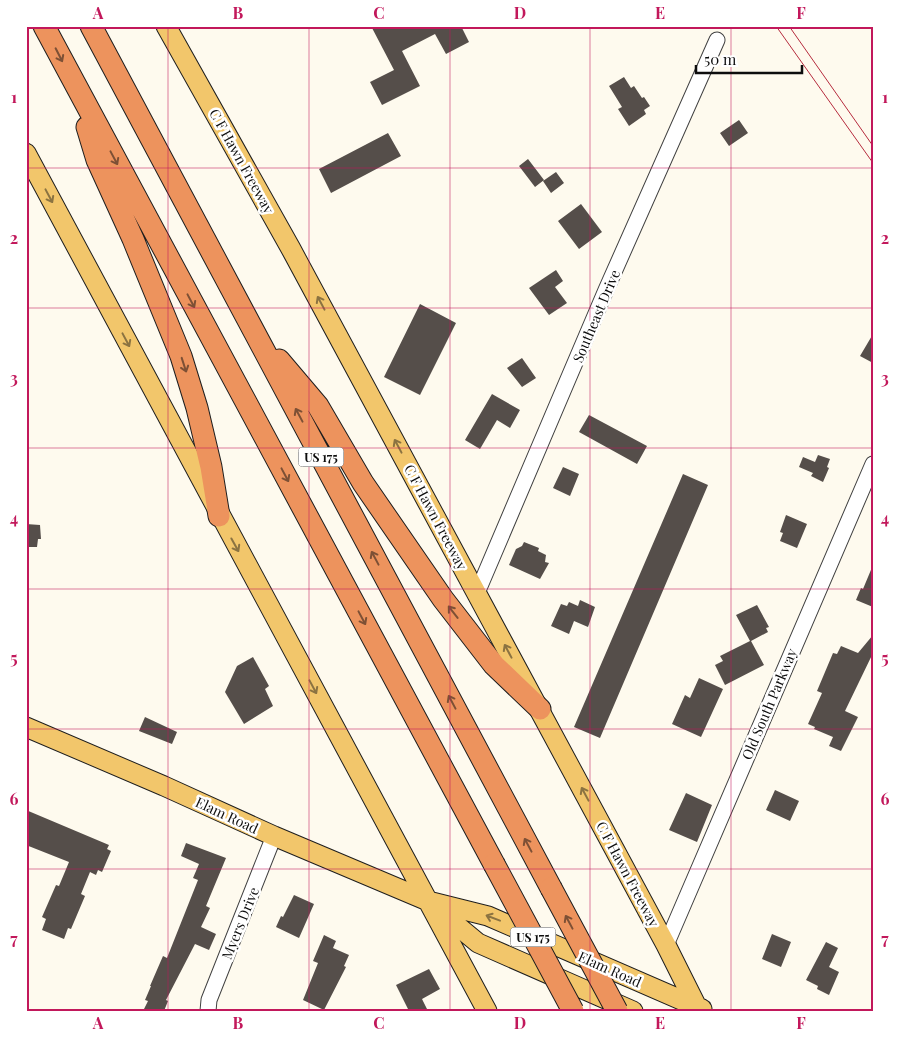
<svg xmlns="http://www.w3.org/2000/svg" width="899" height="1037" font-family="'Playfair Display',serif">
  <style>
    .building { fill: #554e4a }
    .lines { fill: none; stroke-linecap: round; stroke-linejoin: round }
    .minor-casing { stroke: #404040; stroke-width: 17 }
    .major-casing { stroke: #1e1e1e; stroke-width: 21 }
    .highway-casing { stroke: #1e1e1e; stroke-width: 23 }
    .minor { stroke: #fff; stroke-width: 15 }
    .major { stroke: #f2c66b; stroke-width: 19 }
    .highway { stroke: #ed935d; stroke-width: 21 }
    .tram { stroke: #b62c3e; stroke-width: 1 }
    .highway-bridge-casing { stroke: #1e1e1e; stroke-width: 23; stroke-linecap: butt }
    .highway-bridge { stroke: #ed935d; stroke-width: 21 }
    .oneway { stroke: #7d5035 }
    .oneway2 { stroke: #8b7341 }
    .grid { fill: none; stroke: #c2185b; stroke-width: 1; stroke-opacity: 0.55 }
    .labels { text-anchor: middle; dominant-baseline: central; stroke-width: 5; stroke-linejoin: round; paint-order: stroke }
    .shield { fill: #fff; stroke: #565656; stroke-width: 1 }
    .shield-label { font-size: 12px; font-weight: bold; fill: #0d0d0d }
    .street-label { font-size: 14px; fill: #0d0d0d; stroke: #fff }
    .neatline { fill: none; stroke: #c2185b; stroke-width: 2 }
    .grid-label { font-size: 16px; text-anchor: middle; font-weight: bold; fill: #c2185b }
  </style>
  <rect width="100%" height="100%" fill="#fefaee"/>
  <path class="building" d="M371 26H461L469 42 446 54 435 34 402 51 420 86 382 105 370 82 394 70Z
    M624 77 631 88 634 86 642 98 644 97 650 106 644 110 646 114 629 126 618 109 622 107 609 86Z
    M739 120 748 133 729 146 720 133Z
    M388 133 401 156 331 193 319 169Z
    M528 159 544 180 535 187 519 166Z
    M556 172 564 183 551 193 543 181Z
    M581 204 602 232 579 249 558 221Z
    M556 270 563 281 555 287 567 303 549 315 529 288Z
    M420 304 456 323 420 395 384 377Z
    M873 334V363L860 356Z
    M522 358 536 378 522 387 507 368Z
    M492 394 520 410 510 428 497 420 480 449 465 440Z
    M589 415 647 446 637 464 579 432Z
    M818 455 830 459 827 467 829 468 823 482 811 476 813 473 799 467 803 457 815 462Z
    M563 467 579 474 570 496 553 488Z
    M683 474 708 485 600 738 574 727Z
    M786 515 807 524 797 548 780 541 783 533 780 532Z
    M26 524 40 525 41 539H38L37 547H26Z
    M524 542 539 548 538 551 546 555 545 562 549 563 540 579 509 565 516 549 522 546Z
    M873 565V607L856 600 861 588 863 589Z
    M580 600 595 607 588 627 574 621 569 634 551 626 561 604 567 606 569 602 578 606Z
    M757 605 769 627 766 628 768 632 751 641 764 665 725 685 715 665 723 661 720 656 750 641 736 615Z
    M873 635V653L845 711 858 717 841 751 829 746 833 737 814 729 815 727 808 724 822 693 817 691 833 653 837 654 841 646 858 653Z
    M253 657 269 686 265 689 273 706 244 724 225 692 237 666Z
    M699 678 723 689 701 737 672 724 685 695 690 698Z
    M145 717 177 732 172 744 139 731Z
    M775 790 799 801 790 821 766 810Z
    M686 793 712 805 697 842 669 830Z
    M26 810 109 845 107 849 111 851 102 872 98 870 96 875 90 872 81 894 85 896 71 929 68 928 64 939 42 930 46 919 42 917 56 885 59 886 69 862 26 845Z
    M186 843 226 858 206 906 210 908 201 927 216 934 209 950 195 944 166 1000 168 1001 164 1011H143L148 1001 145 1000 151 986H150L163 956 167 958 198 880 193 878 199 864 181 856Z
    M294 895 314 904 299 938 276 927 281 916 283 917Z
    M772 934 791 942 781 967 762 959Z
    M324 935 336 941 333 948 349 955 344 966 346 967 324 1010 303 1000 318 963 313 961Z
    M826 942 838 948 829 967 839 972 829 995 817 989 818 986 806 980Z
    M429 969 440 989 422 999 428 1011H409L396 985Z"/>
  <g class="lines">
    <g class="minor-casing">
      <path id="minor" d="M477 593 606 290 717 40
        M666 945 873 464
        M208 1011 209 1000 274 836"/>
    </g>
    <g class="major-casing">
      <path id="major" d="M166 26 291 249 666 945 699 1011
        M26 153C179 440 334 725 487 1011
        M26 727 164 786 274 836 428 901 488 916 702 1009
        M437 909 478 943 633 1011"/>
    </g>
    <g class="highway-casing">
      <path id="highway" d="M44 26 494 864
        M91 26 551 888
        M87 127 97 160 133 239 181 356 197 408 211 467 219 516
        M279 360 318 406 363 483 443 599 494 665 540 709"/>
    </g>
    <use href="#minor" class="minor"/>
    <use href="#major" class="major"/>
    <use href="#highway" class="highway"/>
    <path class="tram" d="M776 26 873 163
      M789 26 873 146"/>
    <g class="highway-bridge-casing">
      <path id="highway-bridge" d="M494 864 573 1011
        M551 888 617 1011"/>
    </g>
    <use href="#highway-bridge" class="highway-bridge"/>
  </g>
  <defs><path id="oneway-shaft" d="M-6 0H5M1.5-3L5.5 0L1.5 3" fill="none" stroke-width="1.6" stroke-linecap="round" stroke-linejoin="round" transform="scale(1.25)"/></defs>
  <g class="oneway">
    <use href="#oneway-shaft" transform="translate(59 55) rotate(63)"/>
    <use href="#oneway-shaft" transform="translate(114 158) rotate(62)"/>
    <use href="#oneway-shaft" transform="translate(191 301) rotate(62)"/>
    <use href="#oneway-shaft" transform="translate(184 365) rotate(72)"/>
    <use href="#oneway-shaft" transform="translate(299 415) rotate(-118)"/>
    <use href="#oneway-shaft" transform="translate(285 475) rotate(62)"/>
    <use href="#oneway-shaft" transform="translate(375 558) rotate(-118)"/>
    <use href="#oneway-shaft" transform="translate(453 612) rotate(-128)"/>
    <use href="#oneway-shaft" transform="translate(362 618) rotate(62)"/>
    <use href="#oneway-shaft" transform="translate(452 702) rotate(-118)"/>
    <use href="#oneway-shaft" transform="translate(528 845) rotate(-118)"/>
    <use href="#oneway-shaft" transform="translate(569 922) rotate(-118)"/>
  </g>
  <g class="oneway2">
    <use href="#oneway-shaft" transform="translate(49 196) rotate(62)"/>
    <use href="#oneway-shaft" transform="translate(321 303) rotate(-118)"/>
    <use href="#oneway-shaft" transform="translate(126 340) rotate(62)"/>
    <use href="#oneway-shaft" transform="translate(398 446) rotate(-118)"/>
    <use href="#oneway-shaft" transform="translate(235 545) rotate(61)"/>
    <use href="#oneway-shaft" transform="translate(508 651) rotate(-118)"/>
    <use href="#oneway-shaft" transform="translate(313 687) rotate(62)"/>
    <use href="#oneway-shaft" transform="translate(585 794) rotate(-118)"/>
    <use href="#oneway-shaft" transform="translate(493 918) rotate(-159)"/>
  </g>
  <path class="grid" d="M168 26V1011M309 26V1011M450 26V1011M590 26V1011M731 26V1011M26 168H873M26 308H873M26 448H873M26 589H873M26 729H873M26 869H873"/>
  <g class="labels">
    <g class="shield">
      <rect x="298.5" y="447.5" width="45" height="19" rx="4"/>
      <rect x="510.5" y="927.5" width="45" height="19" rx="4"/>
    </g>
    <g class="shield-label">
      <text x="321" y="457">US 175</text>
      <text x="533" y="937">US 175</text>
    </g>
    <g class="street-label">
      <text transform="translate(242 161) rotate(61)">C F Hawn Freeway</text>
      <text transform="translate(596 316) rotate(-67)">Southeast Drive</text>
      <text transform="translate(436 517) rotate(62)">C F Hawn Freeway</text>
      <text transform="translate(769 704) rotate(-67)">Old South Parkway</text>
      <text transform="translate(227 815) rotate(25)">Elam Road</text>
      <text transform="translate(628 874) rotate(62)">C F Hawn Freeway</text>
      <text transform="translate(240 923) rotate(-68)">Myers Drive</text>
      <text transform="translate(610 969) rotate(24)">Elam Road</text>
    </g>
  </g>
  <rect width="899" height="1037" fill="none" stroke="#ffffff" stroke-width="55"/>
  <path d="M696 65v8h106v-8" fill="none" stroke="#0d0d0d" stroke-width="2.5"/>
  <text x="704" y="65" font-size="15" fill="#0d0d0d" stroke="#ffffff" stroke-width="4" paint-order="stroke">50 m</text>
  <rect x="28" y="28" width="844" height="982" class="neatline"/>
  <g class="grid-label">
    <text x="98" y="19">A</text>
    <text x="238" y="19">B</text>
    <text x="379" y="19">C</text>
    <text x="520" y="19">D</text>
    <text x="660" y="19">E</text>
    <text x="801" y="19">F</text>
    <text x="14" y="103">1</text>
    <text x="885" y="103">1</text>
    <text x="14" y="244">2</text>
    <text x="885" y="244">2</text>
    <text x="14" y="384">3</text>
    <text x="885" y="384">3</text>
    <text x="14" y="524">4</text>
    <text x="885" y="524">4</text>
    <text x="14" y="664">5</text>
    <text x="885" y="664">5</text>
    <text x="14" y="805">6</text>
    <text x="885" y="805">6</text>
    <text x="14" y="945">7</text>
    <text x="885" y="945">7</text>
    <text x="98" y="1029">A</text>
    <text x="238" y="1029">B</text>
    <text x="379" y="1029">C</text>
    <text x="520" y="1029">D</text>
    <text x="660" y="1029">E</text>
    <text x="801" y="1029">F</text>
  </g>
</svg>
